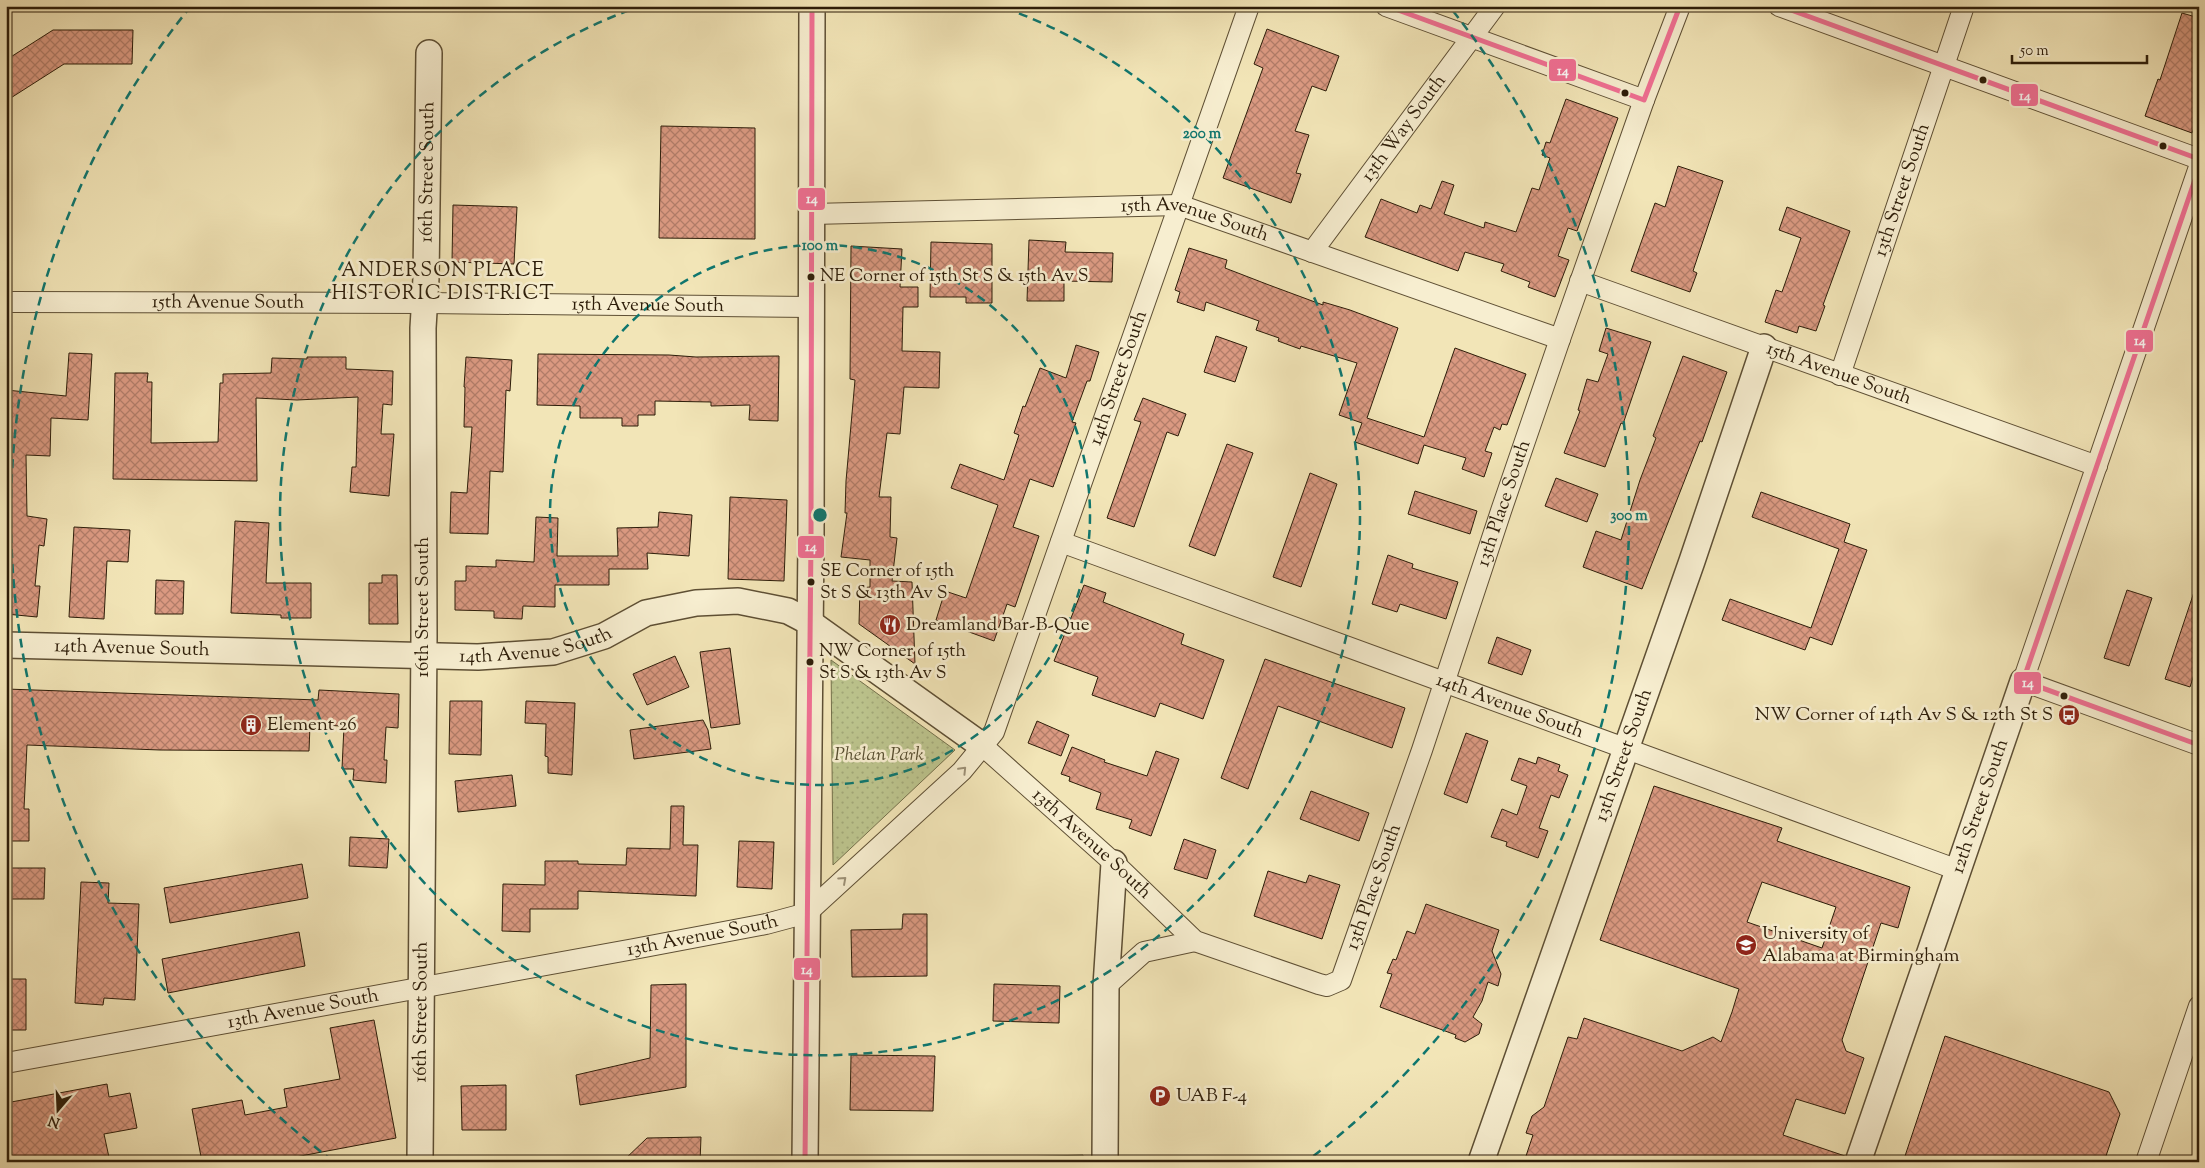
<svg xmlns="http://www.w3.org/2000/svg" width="2205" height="1168" font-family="'Sorts Mill Goudy',serif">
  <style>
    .green { fill: url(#green-dots); stroke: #74704b }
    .building { fill: url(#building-cross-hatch); stroke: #2d1d09; fill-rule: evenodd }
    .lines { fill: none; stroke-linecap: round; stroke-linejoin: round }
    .minor-casing { stroke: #5e4f34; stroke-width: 22 }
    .tertiary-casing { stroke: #5e4f34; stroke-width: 28 }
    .minor { stroke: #f7eed0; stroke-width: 20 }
    .tertiary { stroke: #f7eed0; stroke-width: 25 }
    .bus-1-casing { stroke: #f7eed0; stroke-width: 9 }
    .bus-1 { stroke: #f16f94; stroke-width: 5 }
    .oneway { stroke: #9c9076 }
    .ring { fill: none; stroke: #0f766e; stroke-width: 2.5; stroke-dasharray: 9 6 }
    .bus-dot { fill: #2d1d09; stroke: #f7eed0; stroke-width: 2 }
    .labels { text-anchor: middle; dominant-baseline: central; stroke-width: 5; stroke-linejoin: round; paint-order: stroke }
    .bus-label { font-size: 18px; fill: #2d1d09; stroke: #f7eed0; text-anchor: start }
    .street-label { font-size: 19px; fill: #2d1d09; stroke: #f7eed0 }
    .poi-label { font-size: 19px; fill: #2d1d09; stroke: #f7eed0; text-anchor: start }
    .park-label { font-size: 19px; font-style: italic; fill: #584f31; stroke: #f7eed0 }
    .neighbourhood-label { font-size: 20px; letter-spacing: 1px; fill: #2d1d09; stroke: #f7eed0 }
    .centre { fill: #0f766e; stroke: #f7eed0; stroke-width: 2.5 }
    .ring-label { font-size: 15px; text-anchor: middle; font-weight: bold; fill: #0f766e; stroke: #f7eed0; stroke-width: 5; stroke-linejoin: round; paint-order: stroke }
    .line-badge { stroke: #f7eed0; stroke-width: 2 }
    .badge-label { font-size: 14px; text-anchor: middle; font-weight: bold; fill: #fff }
  </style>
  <defs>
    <pattern id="green-dots" width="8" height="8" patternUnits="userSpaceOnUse" patternTransform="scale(1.25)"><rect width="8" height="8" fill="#bcc48d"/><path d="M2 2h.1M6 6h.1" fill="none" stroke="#a2a878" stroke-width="1.8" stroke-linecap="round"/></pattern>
    <pattern id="building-cross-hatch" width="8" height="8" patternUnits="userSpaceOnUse" patternTransform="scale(1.25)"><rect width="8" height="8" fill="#da9981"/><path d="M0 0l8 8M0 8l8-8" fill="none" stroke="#b17c68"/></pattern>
  </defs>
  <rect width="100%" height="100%" fill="#f2e5b7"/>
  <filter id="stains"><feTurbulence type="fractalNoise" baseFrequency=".004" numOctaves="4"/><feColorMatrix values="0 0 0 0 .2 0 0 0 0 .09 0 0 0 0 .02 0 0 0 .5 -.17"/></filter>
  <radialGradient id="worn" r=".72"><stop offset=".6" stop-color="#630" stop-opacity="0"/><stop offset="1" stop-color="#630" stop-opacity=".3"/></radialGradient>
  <path class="green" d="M831 660 955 750 833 865Z
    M1083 1155V1162H1021V1157Z"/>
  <path class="building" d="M2182 13 2199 18V113L2192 133 2145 116 2158 79 2160 80Z
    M1267 29 1339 56 1326 91 1312 86 1295 131 1309 135 1296 173 1301 174 1291 203 1223 178 1263 68 1254 64Z
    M53 30H133L132 64H64L6 101V60Z
    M1566 99 1618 118 1577 231 1568 228 1558 256 1569 260 1555 297 1528 287 1530 282 1501 271 1504 264 1465 252 1458 271 1365 237 1381 199 1417 213 1420 205 1431 209 1442 181 1454 185 1444 214 1484 228 1485 222 1516 232 1532 188 1539 190 1550 158 1542 155 1546 142 1550 143Z
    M661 126 755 128V239L659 238Z
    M1678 166 1723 181 1693 271 1697 273 1690 292 1631 271 1655 203 1665 207Z
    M453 205 517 207 514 264 452 262Z
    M1787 207 1850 231 1823 305 1825 306 1816 331 1799 326 1797 333 1765 322 1776 290 1782 292 1801 238 1779 230Z
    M1029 240 1066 242 1065 252 1113 253 1112 282 1064 281V301H1027Z
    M931 242 992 244V303H966V297H930Z
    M851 246 902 249 900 287H918V307H903L902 351 940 352 939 388 904 387 900 434 887 433 879 497H891L890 537 897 538 892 581 912 582 915 664 859 624 860 588 870 587V560L841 557 847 513H845L846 481 855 380 850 379Z
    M1189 248 1227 260 1225 268 1269 285 1323 305V302L1350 310 1398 328 1367 418 1424 437 1455 348 1526 374 1507 425 1502 424 1500 430 1494 427 1485 451 1492 453 1484 477 1462 469 1466 458 1424 445 1418 464 1355 442 1362 423 1339 415 1357 363 1301 346 1300 349 1278 341 1279 338 1256 330 1259 321 1206 302 1204 311 1177 302 1180 292 1175 290Z
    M1606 328 1651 342 1623 424 1621 423 1605 467 1564 453 1580 411 1578 410 1587 379 1598 382 1608 354 1599 351Z
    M1216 336 1247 347 1235 382 1204 372Z
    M1076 345 1099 352 1090 381H1087L1072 422 1076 423 1053 487 1030 479 1013 527 1039 536 1015 607 1007 604 994 641 936 620 945 591 966 598 998 505 951 488 960 464 1004 480 1019 435 1014 433 1023 406 1025 407 1040 368 1066 378Z
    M69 353 92 354 88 420 51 418 50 456 26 455 27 516 47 519 44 546 39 545 35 586H40L37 617 6 614V390L66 396Z
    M538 354 669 355 696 357 779 356 778 421 749 420 750 405 711 406V402L655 401V415H638V426H622V418H580V406L537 405Z
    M1683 356 1727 372 1702 442 1700 441 1642 589 1583 567 1596 531 1621 540 1640 480 1656 438 1653 436Z
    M307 357H346V369L393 371 392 405 383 404 381 434H394L389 496 350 492 352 467H356L358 397 297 400 256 398 257 481 113 479 115 373H148L147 382H152L151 443 218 442 220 383H223V374L271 373 272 358 307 359Z
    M466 357 512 360 510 391 506 390 503 472 490 471 488 534 450 533 451 492 467 493 472 427H464L465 387H464Z
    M1143 398 1186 414 1178 436 1167 432 1134 527 1107 518 1141 422 1134 420Z
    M1227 444 1253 453 1215 556 1189 546Z
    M1310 473 1337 484 1301 587 1273 577Z
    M1556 478 1598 494 1587 522 1545 506Z
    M1415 491 1477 511 1470 534 1408 514Z
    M1761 492 1850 524 1844 542 1867 550 1832 645 1810 637 1805 650 1722 620 1730 599 1811 628 1839 549 1752 517Z
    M730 497 787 500 784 581 728 579Z
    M659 512 692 515 689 556 647 553 648 569H609V585H555V607L523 606 522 619 494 618V611L455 610V581H466V566L496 567V560L534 562 536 517 558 518 557 556H618L617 528 658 527Z
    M235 521 269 523 266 583H311V618H281V615L231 613Z
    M74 527 130 530 128 562 107 561 104 619 69 617Z
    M1388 555 1413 564 1412 568 1458 582 1446 619 1400 604 1397 612 1372 604Z
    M382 575H397L398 624H369V583H382Z
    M156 580 184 581 183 614H155Z
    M1084 585 1106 593 1103 602 1184 634 1181 644 1224 660 1203 719 1160 703 1155 717 1092 695 1098 677 1054 661Z
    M2196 586 2199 587V659L2190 687 2165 679Z
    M2127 590 2152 598 2129 666 2104 658Z
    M1497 637 1531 650 1522 675 1488 663Z
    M730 648 740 724 711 728 700 652Z
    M675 656 689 687 647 705 633 674Z
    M1265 659 1405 708 1392 748 1278 706 1248 789 1221 778Z
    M6 689 318 700 319 690 399 694 398 728 386 727 384 760H387L386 783 353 780 354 769H342L344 726 310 725 309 751 160 750 27 745 24 809H29V841H6Z
    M450 701H482L481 755 449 754Z
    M526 701 575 703 572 775 548 773V757L545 756 546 724 525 723Z
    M703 720 708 730 711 749 634 759 630 730Z
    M1037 721 1069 735 1061 756 1028 743Z
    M1466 733 1488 741 1467 803 1444 794Z
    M1072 747 1105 760 1104 762 1147 776 1156 751 1179 759 1151 836 1129 828 1132 820 1096 809 1101 793 1069 781 1070 777 1061 774Z
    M1538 757 1560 765 1558 771 1568 775 1559 798 1551 795 1539 828 1548 831 1538 858 1506 846 1507 842 1491 837 1502 809 1517 815 1527 786 1511 780 1519 758 1536 764Z
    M512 775 516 806 458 812 455 781Z
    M1654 786 1782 828 1777 841 1910 887 1898 928 1881 923 1842 1040 1846 1051 1864 1058 1845 1114 1796 1099 1783 1135 1845 1156 1844 1162H1524L1533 1135 1526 1133 1532 1116 1544 1107 1568 1037 1577 1039 1584 1018 1682 1051 1713 1037 1721 1042 1732 1012 1739 989 1600 940ZM1762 882 1836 907 1822 948 1747 922Z
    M1311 791 1369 813 1359 841 1300 819Z
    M671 806H684L683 845H698L696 896 578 891V909H530V932L502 931 503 884 545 885V861H578V864L626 865 627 848 670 849Z
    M350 837 389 839 387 868 349 866Z
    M1184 839 1216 850 1207 879 1174 869Z
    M739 841 774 842 772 889 737 887Z
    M302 864 308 898 170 923 164 888Z
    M6 868H45L44 899H6Z
    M1268 871 1306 883 1309 875 1340 885 1322 939 1254 916Z
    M81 882 109 883 108 903 139 904 135 1000 104 998 103 1005 75 1003Z
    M1426 904 1499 930 1492 951 1501 974 1498 986 1488 982 1482 1001 1473 1017 1482 1024 1479 1034 1465 1042 1455 1038 1456 1035 1380 1007 1392 974 1387 973 1393 959 1396 960 1407 931 1415 934Z
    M903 914H927V976L852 977 851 930 902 929Z
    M299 932 305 966 168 993 162 959Z
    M6 979H26V1030H6Z
    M686 984V1087L580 1105 576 1075 650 1058 651 985Z
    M994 984 1060 986 1059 1023 993 1021Z
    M374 1020 396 1138 269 1162H202L192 1109 242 1100 245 1115 287 1107 284 1089 340 1079 330 1028Z
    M1945 1036 2109 1092 2120 1114 2104 1162H1903Z
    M851 1055 935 1056 933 1111 850 1110Z
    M107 1084 109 1097 130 1093 137 1128 104 1134 110 1162H6V1103Z
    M506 1085V1130H462L461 1086Z
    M701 1137 700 1162H622L647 1138Z"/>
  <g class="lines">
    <g class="minor-casing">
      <g id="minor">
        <path d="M1386 6 1644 100"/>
        <path d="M1779 6 2199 159"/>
        <path d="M2199 167 2023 681 2199 745"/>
        <path id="s1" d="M812 214 1179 205 1560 339"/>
        <path id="s2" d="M1312 252 1495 6"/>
        <path id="s3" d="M1580 281 2097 466"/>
        <path id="s4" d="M6 302 425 303 810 307"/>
        <path id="s5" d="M1840 375 1964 6"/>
        <path id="s6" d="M1061 542 1958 870"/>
        <path id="s7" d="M984 747 1114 863 1195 941 1319 984 1327 986 1341 980 1422 750 1501 511 1560 339 1644 100 1680 6"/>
        <path d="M1106 986 1144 952 1195 941"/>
        <path id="s8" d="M6 1063 634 949 766 924 807 913 962 771 994 732 1249 6"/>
        <path d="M2146 1162 2199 1006"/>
      </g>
    </g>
    <g class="tertiary-casing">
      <g id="tertiary">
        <path id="s9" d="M6 645 478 657 553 652 604 636 646 613 696 603 738 601 788 611 809 622 984 747"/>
        <path id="s10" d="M420 1162 424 636 423 328 426 278 429 53"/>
        <path d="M805 1162 811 539 812 6"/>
        <path d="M1105 1162 1106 986 1114 863"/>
        <path id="s11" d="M1481 1162 1692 561 1764 347"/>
        <path id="s12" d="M1858 1162 2023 681"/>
      </g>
    </g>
    <use href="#minor" class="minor"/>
    <use href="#tertiary" class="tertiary"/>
    <g class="bus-1-casing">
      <path id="bus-1" d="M1387 6 1644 100 1680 6
        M1780 6 2199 159
        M2199 168 2023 681 2199 745
        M805 1162 811 539 812 6"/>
    </g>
    <use href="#bus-1" class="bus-1"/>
  </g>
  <defs><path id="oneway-chevron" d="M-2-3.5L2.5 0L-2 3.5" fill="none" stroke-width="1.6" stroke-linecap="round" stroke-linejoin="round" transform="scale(1.25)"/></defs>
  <g class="oneway">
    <use href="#oneway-chevron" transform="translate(963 770) rotate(-46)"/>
    <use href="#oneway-chevron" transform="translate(843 880) rotate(-42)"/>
  </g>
  <g class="ring">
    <circle cx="820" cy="515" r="270"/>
    <path d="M1005 8A540 540 0 1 1 635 8"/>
    <path d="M333 1161A809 809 0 0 1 187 11M1453 11A809 809 0 0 1 1307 1161"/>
  </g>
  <defs>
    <g id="restaurant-disc" transform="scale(1.125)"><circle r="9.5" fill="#8f2418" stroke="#f7eed0"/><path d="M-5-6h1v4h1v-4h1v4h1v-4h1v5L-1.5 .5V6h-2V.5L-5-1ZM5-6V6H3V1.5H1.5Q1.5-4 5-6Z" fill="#fff"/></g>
    <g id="bus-disc" transform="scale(1.125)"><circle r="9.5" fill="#8f2418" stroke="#f7eed0"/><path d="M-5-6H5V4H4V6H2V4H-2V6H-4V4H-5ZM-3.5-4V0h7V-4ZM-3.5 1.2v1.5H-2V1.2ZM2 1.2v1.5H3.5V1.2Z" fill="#fff"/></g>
    <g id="building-disc" transform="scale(1.125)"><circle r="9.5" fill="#8f2418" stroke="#f7eed0"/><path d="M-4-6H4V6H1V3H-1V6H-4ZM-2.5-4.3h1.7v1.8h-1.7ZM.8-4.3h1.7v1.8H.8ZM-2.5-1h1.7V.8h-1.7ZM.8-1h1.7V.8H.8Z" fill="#fff"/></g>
    <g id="university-disc" transform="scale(1.125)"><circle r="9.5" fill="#8f2418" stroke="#f7eed0"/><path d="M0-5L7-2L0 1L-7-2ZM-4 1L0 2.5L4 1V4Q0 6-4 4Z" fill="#fff"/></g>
    <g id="parking-disc" transform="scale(1.125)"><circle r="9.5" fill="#8f2418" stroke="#f7eed0"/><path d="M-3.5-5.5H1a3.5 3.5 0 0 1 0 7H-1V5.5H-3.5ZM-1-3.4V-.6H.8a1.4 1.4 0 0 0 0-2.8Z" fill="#fff"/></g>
  </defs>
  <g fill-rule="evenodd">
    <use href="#restaurant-disc" x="890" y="625"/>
    <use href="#bus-disc" x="2069" y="715"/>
    <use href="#building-disc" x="251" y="725"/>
    <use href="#university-disc" x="1746" y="945"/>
    <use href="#parking-disc" x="1160" y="1096"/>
  </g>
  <g class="bus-dot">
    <circle cx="1983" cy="80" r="4.5"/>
    <circle cx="1625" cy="93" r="4.5"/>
    <circle cx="2163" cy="146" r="4.5"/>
    <circle cx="811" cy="277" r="4.5"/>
    <circle cx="811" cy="582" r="4.5"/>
    <circle cx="810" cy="662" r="4.5"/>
    <circle cx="2064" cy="696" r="4.5"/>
  </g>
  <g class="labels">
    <g class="bus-label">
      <text x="820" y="277">NE Corner of 15th St S &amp; 15th Av S</text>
      <text x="820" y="572">SE Corner of 15th<tspan x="820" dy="22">St S &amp; 13th Av S</tspan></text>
      <text x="819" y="652">NW Corner of 15th<tspan x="819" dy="22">St S &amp; 13th Av S</tspan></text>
    </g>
    <g class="street-label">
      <text stroke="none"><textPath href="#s2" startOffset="154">13th Way South</textPath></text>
      <text stroke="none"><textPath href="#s10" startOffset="990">16th Street South</textPath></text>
      <text stroke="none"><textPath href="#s5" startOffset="195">13th Street South</textPath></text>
      <text stroke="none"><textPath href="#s1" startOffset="385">15th Avenue South</textPath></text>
      <text stroke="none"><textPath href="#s4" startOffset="222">15th Avenue South</textPath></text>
      <text stroke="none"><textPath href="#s4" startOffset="642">15th Avenue South</textPath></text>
      <text stroke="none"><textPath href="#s3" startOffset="275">15th Avenue South</textPath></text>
      <text stroke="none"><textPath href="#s8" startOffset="1451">14th Street South</textPath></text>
      <text stroke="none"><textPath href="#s7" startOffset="945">13th Place South</textPath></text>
      <text transform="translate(423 607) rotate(-90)">16th Street South</text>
      <text stroke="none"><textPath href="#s9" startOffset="531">14th Avenue South</textPath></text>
      <text stroke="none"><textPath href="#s9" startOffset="126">14th Avenue South</textPath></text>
      <text stroke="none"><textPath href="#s6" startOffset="478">14th Avenue South</textPath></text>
      <text stroke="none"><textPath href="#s11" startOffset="431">13th Street South</textPath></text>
      <text stroke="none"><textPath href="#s12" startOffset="376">12th Street South</textPath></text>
      <text stroke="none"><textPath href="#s7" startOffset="145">13th Avenue South</textPath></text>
      <text stroke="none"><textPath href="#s7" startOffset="540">13th Place South</textPath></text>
      <text stroke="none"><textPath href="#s8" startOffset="708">13th Avenue South</textPath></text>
      <text stroke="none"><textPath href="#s8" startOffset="302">13th Avenue South</textPath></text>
      <text stroke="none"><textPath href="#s10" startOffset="150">16th Street South</textPath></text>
    </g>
    <g class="poi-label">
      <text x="906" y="625">Dreamland Bar-B-Que</text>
      <text x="2053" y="715" text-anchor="end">NW Corner of 14th Av S &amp; 12th St S</text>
      <text x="267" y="725">Element 26</text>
      <text x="1762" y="934">University of<tspan x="1762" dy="22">Alabama at Birmingham</tspan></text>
      <text x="1176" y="1096">UAB F-4</text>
    </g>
    <g class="park-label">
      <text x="879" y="755">Phelan Park</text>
    </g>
    <g class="neighbourhood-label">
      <text x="443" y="271">ANDERSON PLACE<tspan x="443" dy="23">HISTORIC DISTRICT</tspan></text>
    </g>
  </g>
  <circle cx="820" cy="515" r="8" class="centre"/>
  <g class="ring-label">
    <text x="1202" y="138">200 m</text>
    <text x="820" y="250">100 m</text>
    <text x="1629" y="520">300 m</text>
  </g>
  <g class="line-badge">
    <rect x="1548" y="58" width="29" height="24" rx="5" fill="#f16f94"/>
    <rect x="2010" y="83" width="29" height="24" rx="5" fill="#f16f94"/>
    <rect x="797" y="187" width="29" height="24" rx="5" fill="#f16f94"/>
    <rect x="2125" y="329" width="29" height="24" rx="5" fill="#f16f94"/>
    <rect x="797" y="535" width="28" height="24" rx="5" fill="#f16f94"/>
    <rect x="2013" y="671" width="29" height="24" rx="5" fill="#f16f94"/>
    <rect x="793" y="957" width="28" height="24" rx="5" fill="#f16f94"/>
  </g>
  <g class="badge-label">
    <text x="1563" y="75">14</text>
    <text x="2025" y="100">14</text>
    <text x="812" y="203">14</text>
    <text x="2140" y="345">14</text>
    <text x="811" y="551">14</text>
    <text x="2028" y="687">14</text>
    <text x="807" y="974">14</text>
  </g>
  <rect width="2205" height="1168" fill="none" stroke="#f2e5b7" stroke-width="25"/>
  <rect x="8" y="8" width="2190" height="1153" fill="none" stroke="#2d1d09" stroke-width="2.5"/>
  <rect x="12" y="12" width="2180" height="1143" fill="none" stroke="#2d1d09"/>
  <g transform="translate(58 1110) rotate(199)" stroke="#f7eed0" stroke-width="4" paint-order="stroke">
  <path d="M0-4L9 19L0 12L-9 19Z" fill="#2d1d09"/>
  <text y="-8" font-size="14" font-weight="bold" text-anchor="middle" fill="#2d1d09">N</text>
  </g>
  <path d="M2012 55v8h135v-8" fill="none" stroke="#2d1d09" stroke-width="2.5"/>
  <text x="2020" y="55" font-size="15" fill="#2d1d09" stroke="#f7eed0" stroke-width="4" paint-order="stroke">50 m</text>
  <rect width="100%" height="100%" filter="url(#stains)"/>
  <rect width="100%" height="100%" fill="url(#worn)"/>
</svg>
